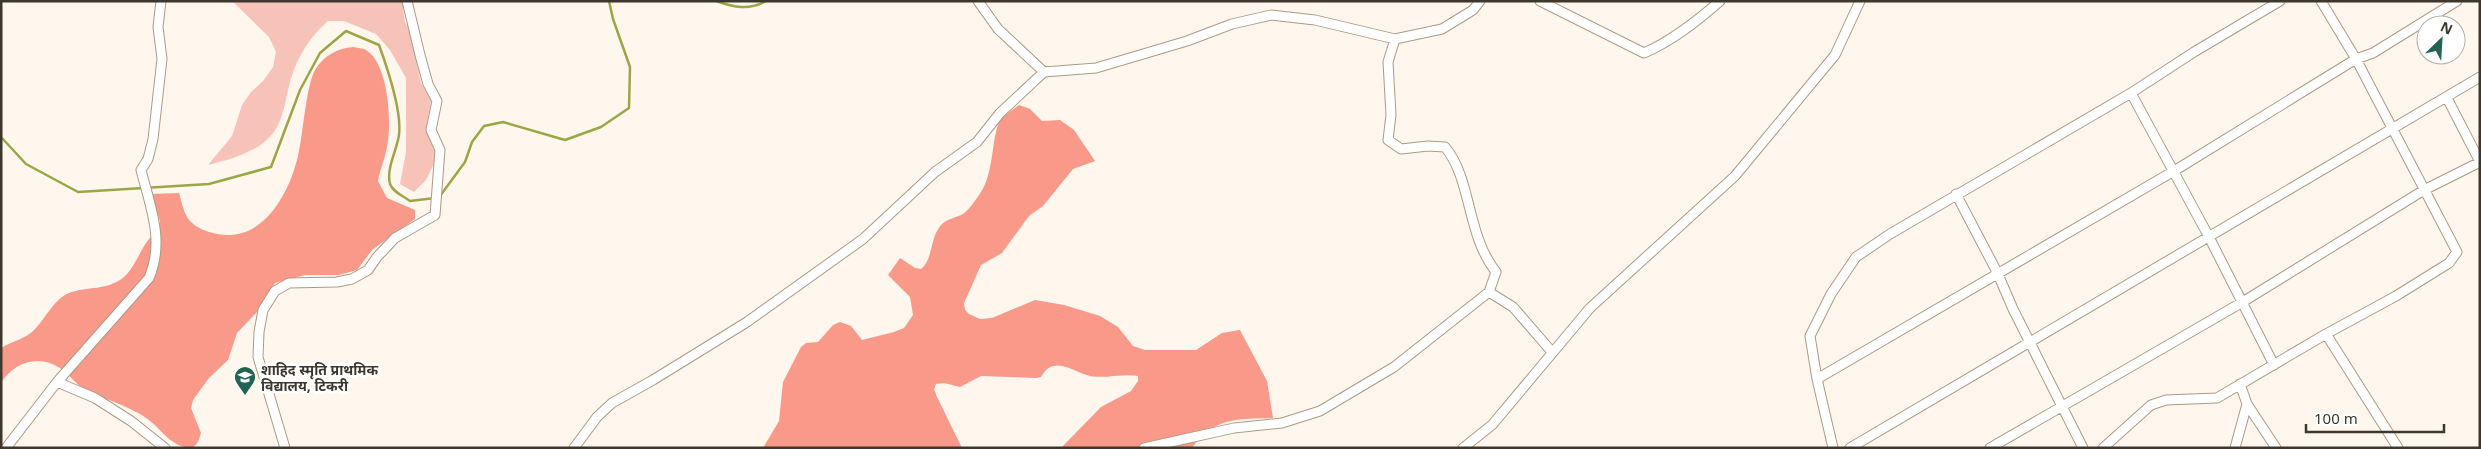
<svg xmlns="http://www.w3.org/2000/svg" width="2481" height="449" font-family="'Noto Sans','Noto Sans Devanagari',sans-serif">
  <style>
    .green { fill: #f7c3b9 }
    .forest { fill: #f99989 }
    .lines { fill: none; stroke-linecap: round; stroke-linejoin: round }
    .stream { stroke: #9ea546; stroke-width: 2.5 }
    .minor-casing { stroke: #ad9a84; stroke-width: 11 }
    .minor { stroke: #fff; stroke-width: 9 }
    .labels { text-anchor: middle; dominant-baseline: central; stroke-width: 5; stroke-linejoin: round; paint-order: stroke }
    .poi-label { font-size: 14px; font-weight: bold; fill: #3e372d; stroke: #fff; text-anchor: start }
  </style>
  <rect width="100%" height="100%" fill="#fff6ed"/>
  <path class="green" d="M232 1H402L405 22 410 32 421 83 431 101 426 130 436 152 433 166 426 180 414 192 400 184 406 152V78L390 50 376 34 344 21H328C310 36 296 59 290 82 286 97 284 114 277 127 264 151 232 159 208 165L232 136 242 105 251 92 263 81 273 67 276 52 269 37Z"/>
  <path class="forest" d="M353 47C356 48 361 48 364 49 389 60 392 125 387 147 385 159 380 169 378 181L387 198 415 210V219L372 250 357 270 339 275H305L275 283 258 311 237 333 228 360 209 378 193 400 191 408 201 433 198 442 193 448C172 448 163 431 149 420 128 404 102 400 80 386 73 381 68 373 60 368 39 354 14 362 1 383V348C12 341 26 339 35 329 46 318 54 299 69 293 88 286 107 291 124 277 139 263 141 242 158 231L160 221 151 194 179 193C185 215 186 224 209 232 259 248 288 198 298 156 303 135 306 86 315 70 323 56 338 48 353 47Z
    M1019 105 1030 109 1042 121 1060 120 1074 130 1095 161 1073 169 1043 206 1029 216 1002 253 981 265 964 303 965 310 969 314 980 319 992 318 1035 300 1064 305 1100 316 1118 327 1133 346 1145 350H1196L1222 333 1240 330 1267 381 1273 418C1238 419 1214 417 1192 448H1061L1101 407 1131 391 1138 381V376C1122 373 1106 379 1090 376 1076 374 1054 353 1041 377L1036 378 981 376 960 387 944 383 936 384 934 389 937 397 962 448H763L779 421 783 382 801 347 806 343 818 342 833 325 840 322 851 326 862 340 894 332 904 328 913 315 910 297 888 275 900 258 915 268 921 269C933 260 930 237 941 225 947 219 954 218 961 215 968 212 977 198 981 192 995 170 991 133 1001 119 1006 114 1014 109 1019 105Z"/>
  <g class="lines">
    <path class="stream" d="M716 1C733 7 749 11 766 1
      M1 137 26 164 78 192 209 184 271 167 300 90 320 53 346 31 379 45C387 67 402 111 399 135 397 150 386 168 390 184 393 192 403 196 410 201L435 198
      M440 196 465 162 472 142 484 126 503 122 565 140 601 127 629 108 630 67 613 19 609 1"/>
    <g class="minor-casing">
      <path id="minor" d="M978 1 998 29 1044 72
        M1540 1 1644 53C1672 41 1697 21 1720 1
        M1395 39 1388 62 1391 115 1388 140 1401 149 1428 146 1445 147C1472 179 1466 234 1496 272L1489 292
        M2131 93 2209 237 2274 365
        M2447 98 2480 162
        M1956 194 1997 272 2013 309 2083 448
        M2326 334 2398 448
        M1817 379 2174 171 2356 59 2373 53 2457 1
        M57 382 95 398 131 421 165 448
        M2247 404 2276 448
        M6 448 57 382 149 278C165 241 150 206 141 170L148 159 153 139 162 59 158 27 161 1
        M285 448 258 357 259 332 263 310 275 291 289 283 337 282 352 279 368 270 377 257 395 238 435 215 440 150 431 130 437 101 428 84 420 55 407 1
        M574 448 597 417 612 403 653 380 747 322 863 239 935 172 977 142 1000 113 1044 72 1096 68 1187 41 1232 24 1271 15 1315 20 1395 39 1442 29 1473 10 1480 1
        M1144 448 1234 428 1282 423 1320 411 1394 367 1489 292 1513 307 1552 352
        M1463 448 1492 425 1590 308 1735 176 1835 55 1860 1
        M1833 448 1817 379 1810 336 1831 294 1856 257 1890 234 2131 93 2194 52 2280 1
        M1850 448 2480 77
        M1990 448 2241 303 2424 190 2480 162
        M2103 448 2151 405 2166 400 2217 398 2326 334 2396 296 2449 263 2457 252 2356 59 2321 1
        M2235 448 2247 404 2240 384"/>
    </g>
    <use href="#minor" class="minor"/>
  </g>
  <defs>
    <g id="school-pin" transform="scale(1.125)"><path d="M0 17L-7.5 6A9.5 9.5 0 1 1 7.5 6Z" fill="#216454" stroke="#fff"/><path d="M0-5L7-2L0 1L-7-2ZM-4 1L0 2.5L4 1V4Q0 6-4 4Z" fill="#fff"/></g>
  </defs>
  <g fill-rule="evenodd">
    <use href="#school-pin" x="245" y="377"/>
  </g>
  <g class="labels">
    <g class="poi-label">
      <text x="261" y="369">शाहिद स्मृति प्राथमिक<tspan x="261" dy="16">विद्यालय, टिकरी</tspan></text>
    </g>
  </g>
  <rect width="2481" height="449" fill="none" stroke="#3e372d" stroke-width="5"/>
  <g transform="translate(2441 40) rotate(25)"><circle r="24" fill="#ffffff" stroke="#b2afab"/>
  <path d="M0-4L9 19L0 12L-9 19Z" fill="#216454"/>
  <text y="-8" font-size="14" font-weight="bold" text-anchor="middle" fill="#3e372d">N</text>
  </g>
  <path d="M2306 424v8h138v-8" fill="none" stroke="#3e372d" stroke-width="2.5"/>
  <text x="2314" y="424" font-size="15" fill="#3e372d" stroke="#ffffff" stroke-width="4" paint-order="stroke">100 m</text>
</svg>
